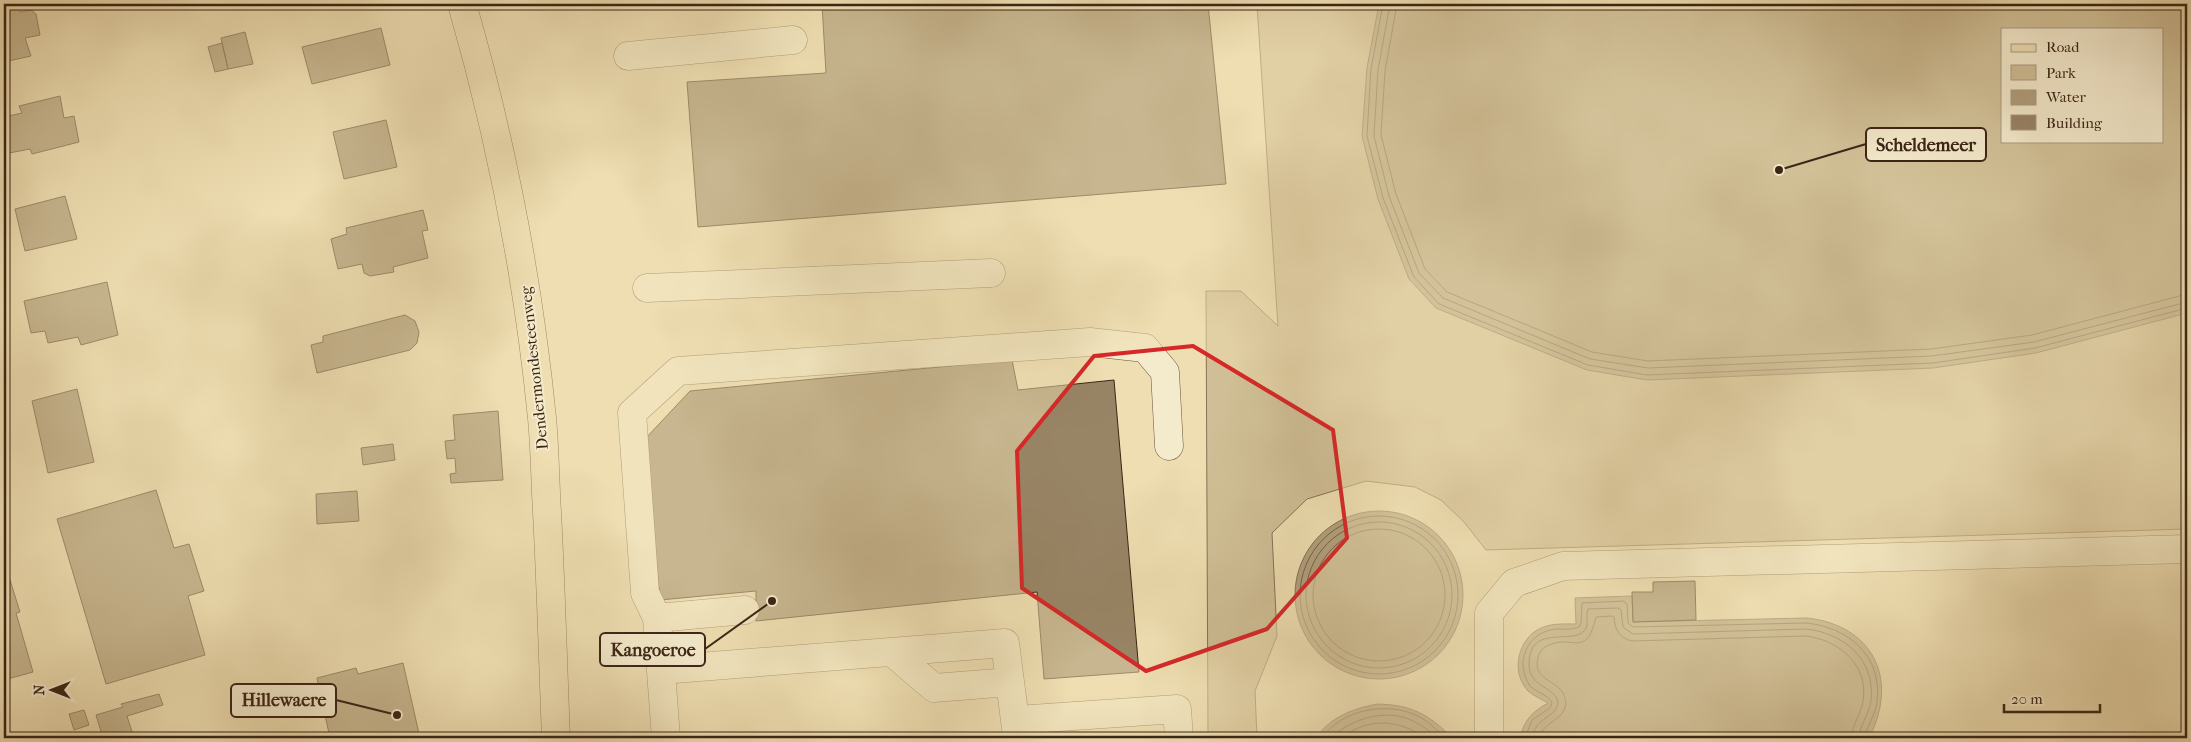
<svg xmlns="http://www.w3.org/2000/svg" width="2191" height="742" font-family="'IM FELL French Canon',serif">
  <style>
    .green { fill: #d0bf96; stroke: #867256; fill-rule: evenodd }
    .water { fill: #b19f7c; stroke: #826e53; fill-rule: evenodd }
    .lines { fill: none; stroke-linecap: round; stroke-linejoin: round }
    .shore { stroke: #766248; stroke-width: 1 }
    .building { fill: #988566; stroke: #3b2515 }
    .minor-casing { stroke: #68533c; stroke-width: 29 }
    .major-casing { stroke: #3b2515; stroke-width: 29 }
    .minor { stroke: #f4eacc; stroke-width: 28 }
    .major { stroke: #eedeb1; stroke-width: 28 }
    .marked { fill: none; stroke: #d62828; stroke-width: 4; stroke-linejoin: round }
    .labels { text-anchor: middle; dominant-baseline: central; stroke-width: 4; stroke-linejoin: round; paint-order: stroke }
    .street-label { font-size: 16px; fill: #3b2515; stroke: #f4eacc }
    .leader { fill: none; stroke: #3b2515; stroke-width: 2 }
    .callout-dot { fill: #3b2515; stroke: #f4eacc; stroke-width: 2 }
    .callout { fill: #f4eacc; stroke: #3b2515; stroke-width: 2 }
    .callout-label { font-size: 18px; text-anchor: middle; font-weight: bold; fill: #3b2515 }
  </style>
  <rect width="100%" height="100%" fill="#eedeb1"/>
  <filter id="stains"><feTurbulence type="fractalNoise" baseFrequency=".004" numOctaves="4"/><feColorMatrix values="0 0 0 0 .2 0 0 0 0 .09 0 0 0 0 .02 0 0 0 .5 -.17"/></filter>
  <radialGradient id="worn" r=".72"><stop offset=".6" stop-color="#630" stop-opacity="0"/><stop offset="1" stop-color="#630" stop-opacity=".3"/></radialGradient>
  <path class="green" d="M1257 4H2187V529L1486 550 1464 522 1441 500 1415 487 1366 481 1307 499 1272 533 1277 636 1255 691 1257 738H1208L1206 291H1241L1278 326ZM2002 29H2162V141H2002Z"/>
  <path class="water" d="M1379 4H2187V313L2036 353 1933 368 1647 380 1587 370 1436 308 1409 279 1378 199 1362 136 1367 68ZM2002 29H2162V141H2002Z
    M1295 595a84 84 0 1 1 168 0a84 84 0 1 1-168 0Z
    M1632 596 1633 622 1807 618C1872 625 1899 678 1870 736L1868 738H1520C1524 720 1532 712 1548 703 1541 699 1534 696 1528 691 1510 672 1518 638 1541 628 1552 623 1565 624 1576 624L1575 598Z
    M1378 704C1411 705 1429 714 1452 738H1316C1330 717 1354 708 1378 704Z"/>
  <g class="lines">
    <path class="shore" d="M1383 4 1371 69 1367 136 1383 198 1414 277 1439 304 1588 365 1647 375 1933 363 2035 348 2187 308
      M1390 4 1378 70 1374 136 1389 196 1419 273 1443 298 1590 359 1648 368 1932 356 2034 342 2187 302
      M1397 4 1385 71 1381 135 1396 194 1425 269 1447 292 1592 352 1648 361 1932 349 2032 335 2187 294
      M1300 595a79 79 0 1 1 158 0a79 79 0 1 1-158 0Z
      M1306 595a73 73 0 1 1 146 0a73 73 0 1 1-146 0Z
      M1313 595a66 66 0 1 1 132 0a66 66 0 1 1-132 0Z
      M1322 738C1342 709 1387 701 1418 716 1428 721 1437 730 1445 738
      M1330 738C1362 711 1405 704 1436 738
      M1342 738C1368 716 1400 720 1426 738
      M1525 738 1532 720 1550 708 1552 703C1549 695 1538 693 1531 687 1525 680 1523 670 1523 662 1525 643 1538 631 1556 629 1563 629 1572 630 1579 627L1581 623 1582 603 1624 601 1627 604 1628 623 1633 627 1806 623C1848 627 1883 656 1877 702 1876 715 1866 726 1865 738
      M1532 738C1536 716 1555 719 1558 703 1556 686 1530 689 1529 665 1528 623 1572 645 1584 631 1590 625 1585 616 1588 609L1618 608 1621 610 1623 627 1633 634 1806 629C1844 633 1876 660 1871 701 1869 715 1859 726 1859 738
      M1539 738C1543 721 1563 722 1566 704 1565 698 1564 693 1560 689 1550 679 1533 677 1538 658 1539 653 1542 648 1547 646 1572 633 1586 660 1596 617L1612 616 1614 617C1615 630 1619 638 1632 641L1806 636C1839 640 1869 665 1863 701 1861 714 1852 725 1851 738"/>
  </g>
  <path class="building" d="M4 4H18L20 12 31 10 36 14 40 35 25 38 31 56 4 62Z
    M822 4H1208L1226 184 698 227 687 82 826 73Z
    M381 28 390 65 312 84 302 47Z
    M245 32 253 64 228 69 221 38Z
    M222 43 228 69 215 72 208 47Z
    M60 96 64 118 74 116 79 142 32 154 30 149 4 154V117L22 113 19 106Z
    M386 120 397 167 344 179 333 132Z
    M65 196 77 239 25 251 15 209Z
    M423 210 428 230 422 231 428 258 393 267 394 272 370 276 364 273 362 264 338 269 331 239 347 234 346 228Z
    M107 282 118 335 81 345 78 337 48 343 45 331 31 333 24 301Z
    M405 315 415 321 419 332 417 343 410 350 317 373 311 345 323 342V336Z
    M1012 360 1018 390 1114 380 1139 672 1044 679 1037 592 756 621V591L660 600 645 439 690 391Z
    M77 389 94 462 48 473 32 401Z
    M498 411 503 480 451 483 450 474 456 473 455 458 447 459 445 441 455 440 453 415Z
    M393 444 395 460 363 465 361 448Z
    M156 490 174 548 189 544 204 591 188 596 205 655 106 684 57 519Z
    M357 491 359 521 317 524 316 494Z
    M4 579 5 582 10 580 20 612 16 613 33 672 4 680Z
    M1695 581 1696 620 1633 622 1632 592H1653V582Z
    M403 663 420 738H330L317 678 356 668 358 674Z
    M159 694 163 705 127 716 134 738H103L96 715 123 707 121 704Z
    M84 710 89 725 74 730 69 714Z"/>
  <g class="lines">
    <g class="minor-casing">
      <path id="minor" d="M628 56 793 40
        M647 288 991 273
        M657 618 645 593 632 413 678 371 1090 342 1145 348 1165 372 1169 446
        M892 652 934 688 1010 682
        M661 670 1005 643 1017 736 1015 738
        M1015 720 1177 709 1179 738
        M666 738 657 618 745 610
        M1489 738V613L1514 583 1563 566 2187 549"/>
    </g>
    <g class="major-casing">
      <path id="major" d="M462 4C501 139 528 278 542 418 545 449 545 481 547 512 551 588 553 663 556 738"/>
    </g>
    <use href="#minor" class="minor"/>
    <use href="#major" class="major"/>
  </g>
  <path d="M0 0H2191V742H0ZM1193 346 1333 430 1347 538 1267 629 1146 671 1022 588 1017 451 1094 356Z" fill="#eedeb1" fill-opacity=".55" fill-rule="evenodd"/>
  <path class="marked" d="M1193 346 1333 430 1347 538 1267 629 1146 671 1022 588 1017 451 1094 356Z"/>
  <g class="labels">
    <g class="street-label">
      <text transform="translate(534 368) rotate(-96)">Dendermondesteenweg</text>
    </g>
  </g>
  <path class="leader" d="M1779 170L1866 144M772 601L705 649M397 715L336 700"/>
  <g class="callout-dot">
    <circle cx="1779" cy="170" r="5"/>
    <circle cx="772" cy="601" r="5"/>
    <circle cx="397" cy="715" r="5"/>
  </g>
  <g class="callout">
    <rect x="1866" y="128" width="120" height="33" rx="5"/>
    <rect x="600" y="633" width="105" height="33" rx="5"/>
    <rect x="231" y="684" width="105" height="33" rx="5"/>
  </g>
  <g class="callout-label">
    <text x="1926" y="151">Scheldemeer</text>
    <text x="653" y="656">Kangoeroe</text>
    <text x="284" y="706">Hillewaere</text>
  </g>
  <rect width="2191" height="742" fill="none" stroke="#eedeb1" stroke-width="20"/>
  <rect x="5" y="5" width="2181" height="732" fill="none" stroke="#3b2515" stroke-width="2.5"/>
  <rect x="10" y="10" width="2171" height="722" fill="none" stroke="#3b2515"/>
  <rect x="2001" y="28" width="162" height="115" fill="#f4eacc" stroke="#aa9b83"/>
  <rect x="2011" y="44" width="25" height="8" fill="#eedeb1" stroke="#aa9b83"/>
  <text x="2046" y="52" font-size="15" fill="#3b2515">Road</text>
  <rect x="2011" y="65" width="25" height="15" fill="#d0bf96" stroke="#aa9b83"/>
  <text x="2046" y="78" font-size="15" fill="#3b2515">Park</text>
  <rect x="2011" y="90" width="25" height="15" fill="#b19f7c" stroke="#aa9b83"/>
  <text x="2046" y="102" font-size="15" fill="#3b2515">Water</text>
  <rect x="2011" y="115" width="25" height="15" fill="#988566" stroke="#aa9b83"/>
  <text x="2046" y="128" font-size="15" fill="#3b2515">Building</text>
  <g transform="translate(52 690) rotate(270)" stroke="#f4eacc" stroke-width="4" paint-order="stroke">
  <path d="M0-4L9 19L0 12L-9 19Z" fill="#3b2515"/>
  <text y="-8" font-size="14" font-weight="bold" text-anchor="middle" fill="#3b2515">N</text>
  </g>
  <path d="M2004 704v8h96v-8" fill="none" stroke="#3b2515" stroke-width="2.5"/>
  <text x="2011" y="704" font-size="15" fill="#3b2515" stroke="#f4eacc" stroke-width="4" paint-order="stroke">20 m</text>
  <rect width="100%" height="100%" filter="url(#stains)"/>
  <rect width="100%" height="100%" fill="url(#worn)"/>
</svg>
